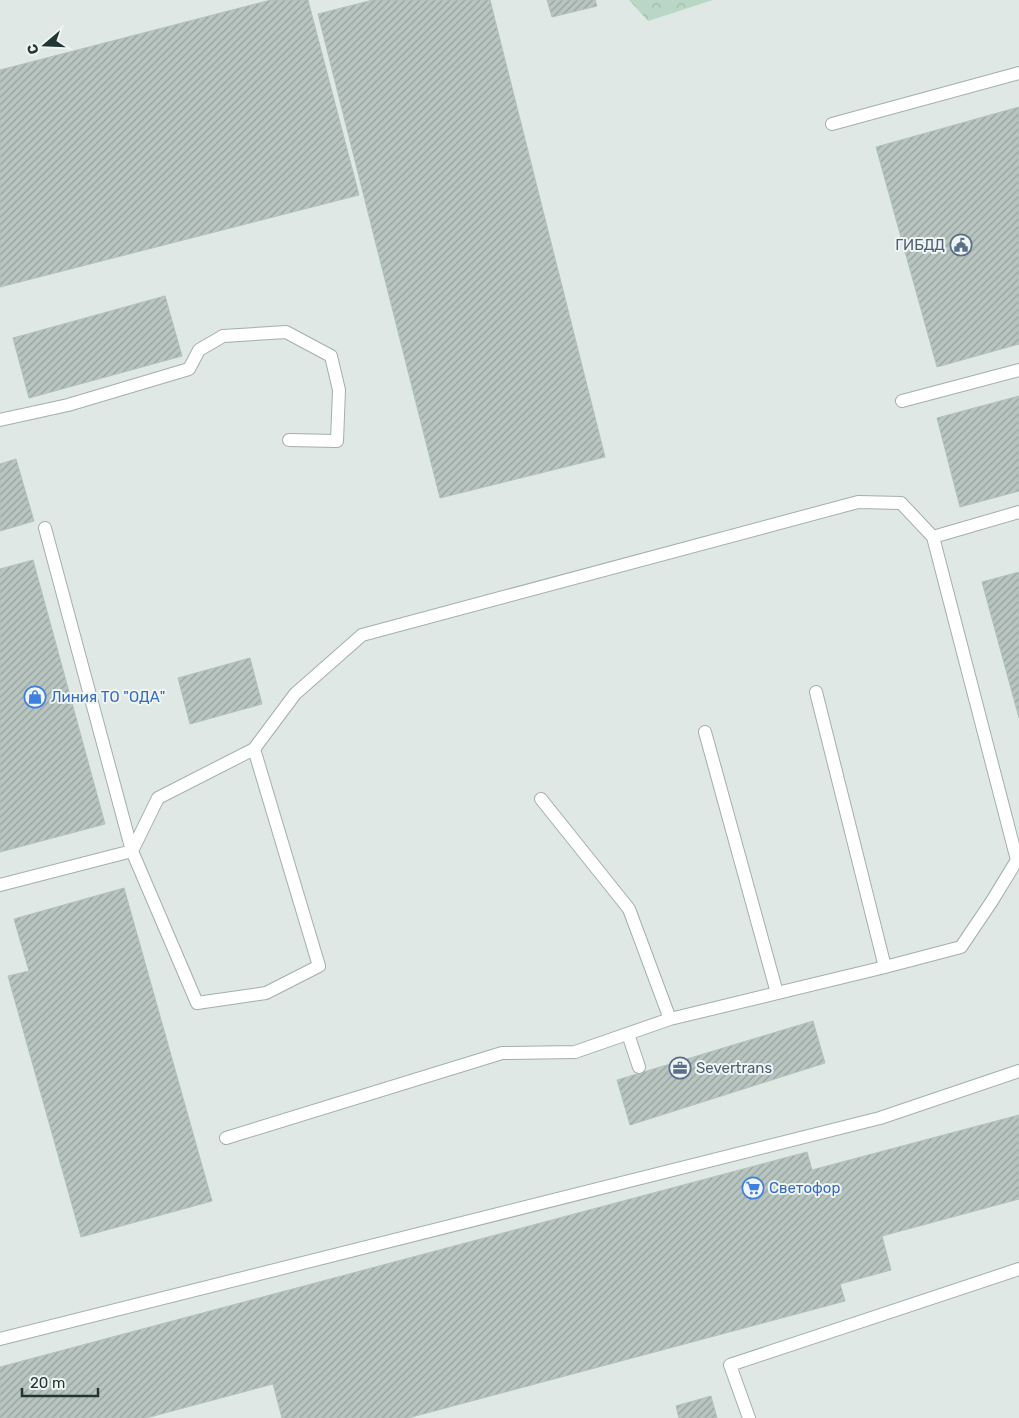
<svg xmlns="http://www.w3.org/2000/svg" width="1019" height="1418" font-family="Rubik,sans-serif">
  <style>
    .forest { fill: url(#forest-crowns) }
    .building { fill: url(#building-hatch); stroke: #b2c1bd }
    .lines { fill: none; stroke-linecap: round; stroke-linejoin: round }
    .service-casing { stroke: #a3afac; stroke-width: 14 }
    .service { stroke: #fff; stroke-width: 12 }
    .labels { text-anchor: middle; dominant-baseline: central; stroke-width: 4; stroke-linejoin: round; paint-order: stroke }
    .service-label { font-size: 15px; fill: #4e5e75; stroke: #eff5f3; text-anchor: end }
    .shop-label { font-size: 15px; fill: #366cbe; stroke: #eff5f3; text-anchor: start }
  </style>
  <defs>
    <pattern id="forest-crowns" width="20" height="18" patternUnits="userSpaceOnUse" patternTransform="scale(1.25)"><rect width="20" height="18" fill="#bad7c6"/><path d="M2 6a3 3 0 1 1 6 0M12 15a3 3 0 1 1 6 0" fill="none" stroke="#a0b9ab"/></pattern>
    <pattern id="building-hatch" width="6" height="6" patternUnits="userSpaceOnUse" patternTransform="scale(1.25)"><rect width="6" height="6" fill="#b8c5c1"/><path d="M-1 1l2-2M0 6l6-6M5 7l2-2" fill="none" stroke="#95a19d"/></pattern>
  </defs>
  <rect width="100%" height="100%" fill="#dfe8e5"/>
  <path class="forest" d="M629 0H713L648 21Z"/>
  <path class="building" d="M271 0H308L359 195 0 287V70Z
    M373 0H490L605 457 440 498 318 14Z
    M547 0H595L597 6 552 17Z
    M1019 107V344L937 367 876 147Z
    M165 296 182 356 29 398 13 338Z
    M1019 396V491L960 507 937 418Z
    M16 459 34 521 0 531V464Z
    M33 560 105 824 0 852V569Z
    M1019 572V718L982 582Z
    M250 658 262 704 190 724 178 678Z
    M124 888 212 1201 81 1237 8 976 29 971 14 919Z
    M813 1021 825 1063 630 1125 617 1080Z
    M1019 1115V1199L882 1236 891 1270 840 1284 845 1301 408 1418H282L273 1384 146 1418H0V1367L807 1152 812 1170Z
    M711 1396 717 1418H679L676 1406Z"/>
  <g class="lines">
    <g class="service-casing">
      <path id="service" d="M832 124 1019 73
        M902 401 1019 370
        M0 420 68 405 189 369 199 350 223 336 286 332 331 356 339 390 337 441 289 440
        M1019 512 933 537 1017 860 1019 859
        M45 528 132 851
        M816 692 885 967
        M705 732 777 993
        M541 799 629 909 670 1019
        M132 851 158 798 254 749 295 694 362 635 858 502 901 503 933 537
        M0 885 132 851 197 1003 266 993 319 966 254 749
        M628 1034 639 1067
        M226 1138 502 1053 575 1052 670 1019 885 967 961 947 992 901 1017 860
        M0 1339 880 1118 1019 1071
        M749 1418 730 1365 1019 1269"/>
    </g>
    <use href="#service" class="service"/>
  </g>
  <defs>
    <g id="civic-ring" transform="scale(1.125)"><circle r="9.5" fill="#eff5f3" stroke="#5c6f8a" stroke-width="1.5"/><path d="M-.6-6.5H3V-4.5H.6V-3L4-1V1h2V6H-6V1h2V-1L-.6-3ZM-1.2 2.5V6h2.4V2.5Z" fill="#5c6f8a"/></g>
    <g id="shop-ring" transform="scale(1.125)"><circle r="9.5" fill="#eff5f3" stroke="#3f7fe0" stroke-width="1.5"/><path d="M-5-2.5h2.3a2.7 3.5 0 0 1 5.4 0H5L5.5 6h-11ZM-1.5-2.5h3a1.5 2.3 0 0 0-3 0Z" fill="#3f7fe0"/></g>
    <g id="office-ring" transform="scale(1.125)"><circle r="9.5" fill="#eff5f3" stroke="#5c6f8a" stroke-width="1.5"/><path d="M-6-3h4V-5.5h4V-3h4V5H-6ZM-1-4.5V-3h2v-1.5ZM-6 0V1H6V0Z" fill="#5c6f8a"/></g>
    <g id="supermarket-ring" transform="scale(1.125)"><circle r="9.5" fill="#eff5f3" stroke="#3f7fe0" stroke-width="1.5"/><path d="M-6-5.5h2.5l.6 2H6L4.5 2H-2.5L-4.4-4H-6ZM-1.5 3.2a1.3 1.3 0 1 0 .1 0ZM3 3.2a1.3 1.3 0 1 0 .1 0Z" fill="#3f7fe0"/></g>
  </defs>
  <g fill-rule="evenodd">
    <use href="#civic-ring" x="961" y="245"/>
    <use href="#shop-ring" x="35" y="697"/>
    <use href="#office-ring" x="680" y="1068"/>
    <use href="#supermarket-ring" x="753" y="1188"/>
  </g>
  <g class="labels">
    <g class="service-label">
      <text x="945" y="245">ГИБДД</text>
      <text x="696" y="1068" text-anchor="start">Severtrans</text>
    </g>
    <g class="shop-label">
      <text x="51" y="697">Линия ТО "ОДА"</text>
      <text x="769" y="1188">Светофор</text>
    </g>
  </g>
  <g transform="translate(45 45) rotate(251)" stroke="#eff5f3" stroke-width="4" paint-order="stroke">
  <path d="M0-4L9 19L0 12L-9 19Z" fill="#223633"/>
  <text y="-8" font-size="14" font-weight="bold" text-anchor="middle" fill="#223633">С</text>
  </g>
  <path d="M22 1388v8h76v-8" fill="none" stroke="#223633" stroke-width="2.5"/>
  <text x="30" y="1388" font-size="15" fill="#223633" stroke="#eff5f3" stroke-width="4" paint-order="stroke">20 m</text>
</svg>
